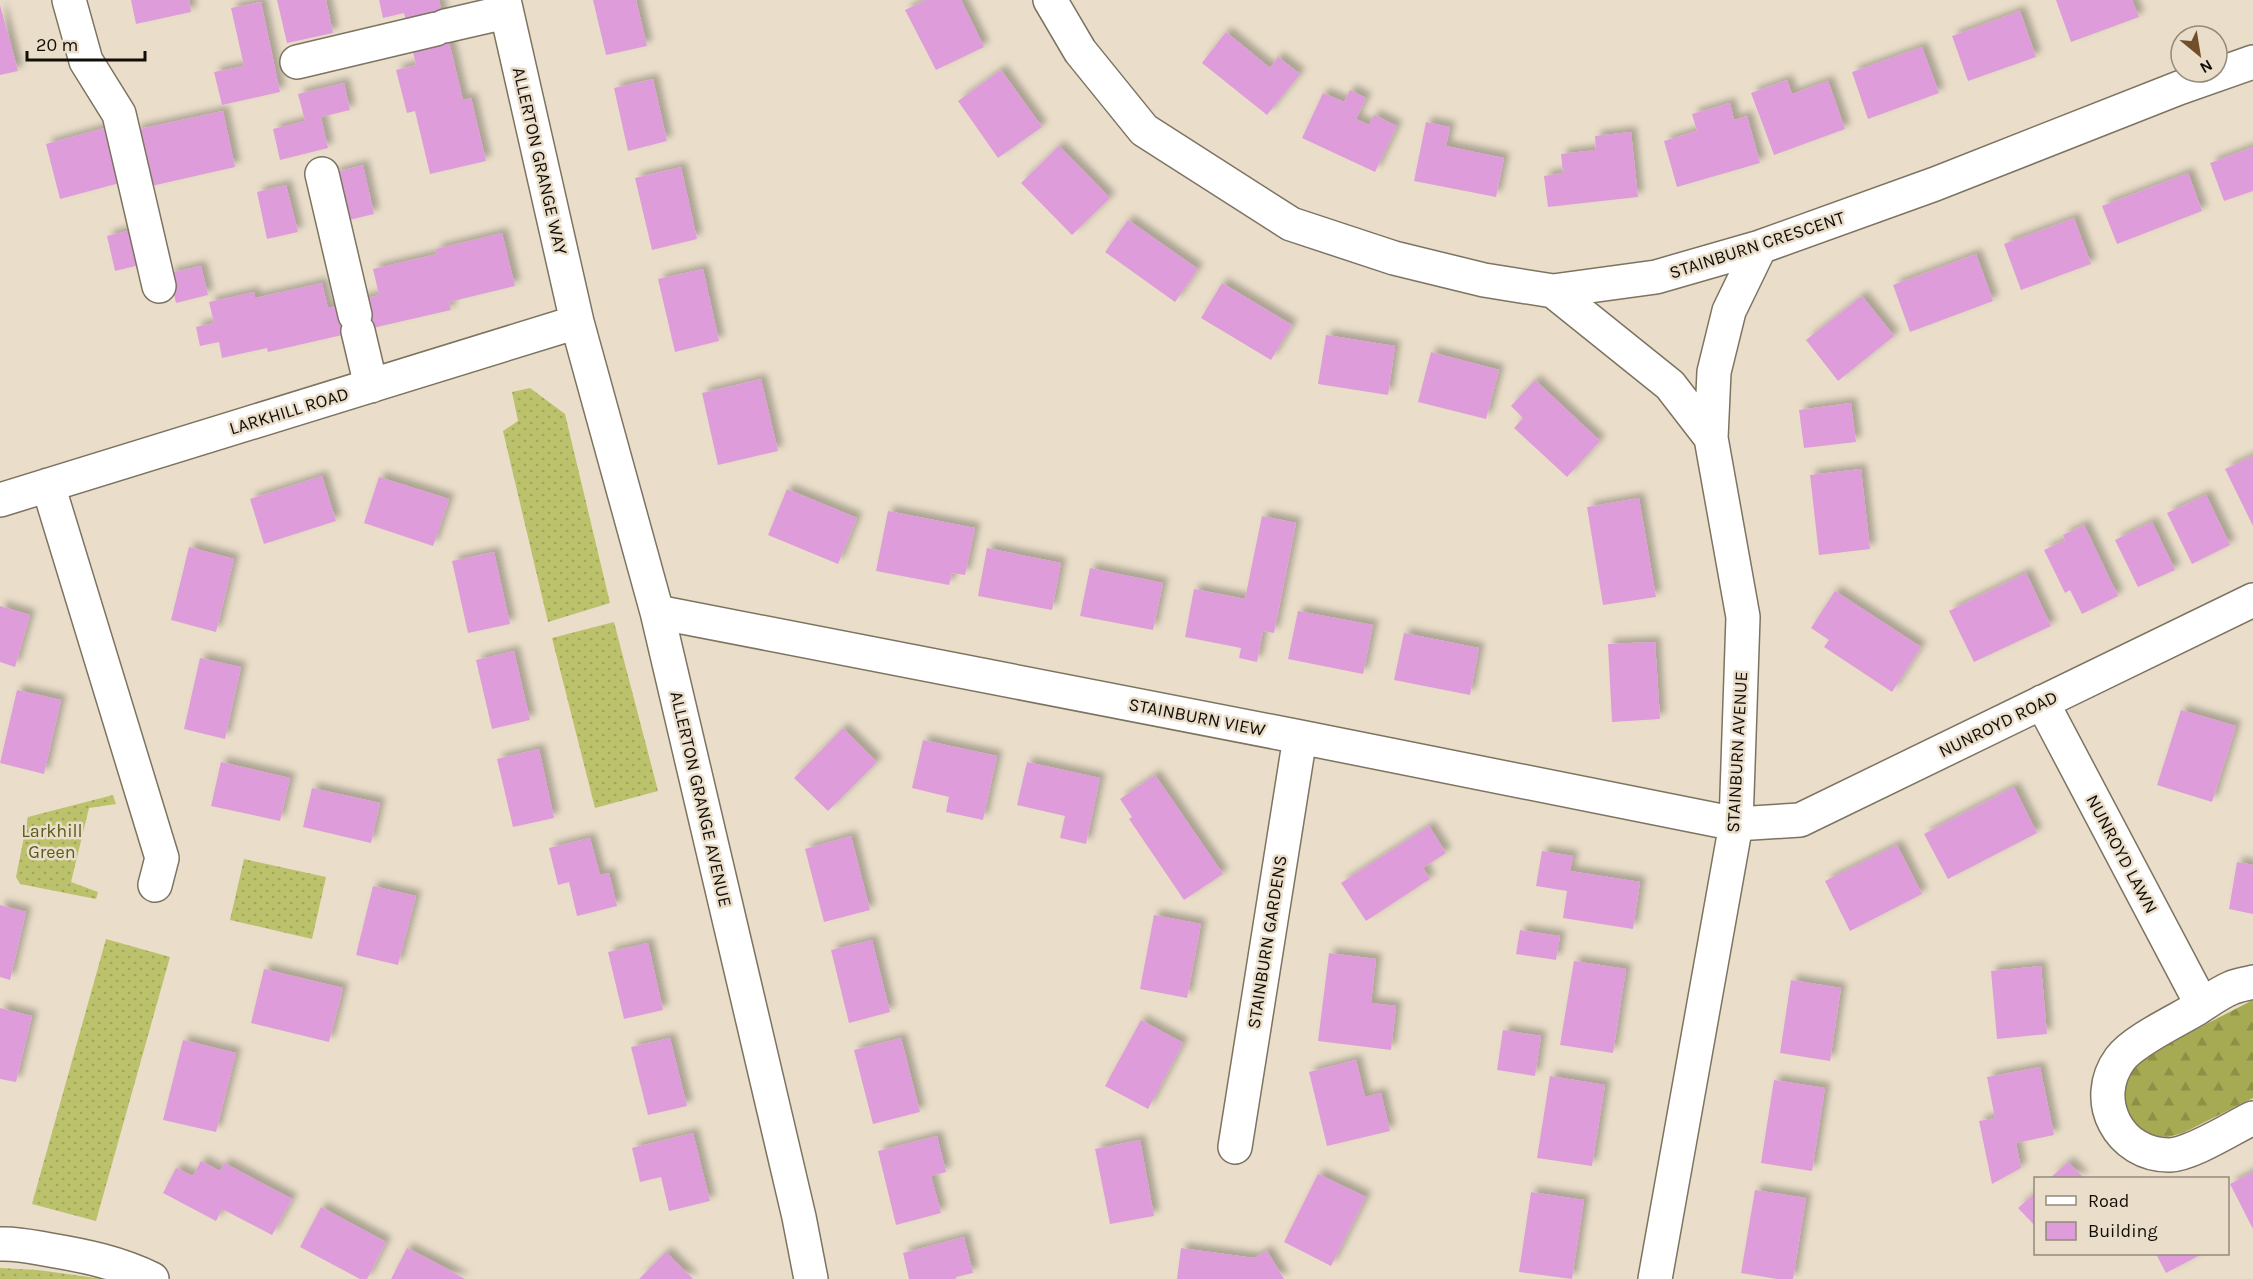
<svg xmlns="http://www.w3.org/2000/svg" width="2253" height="1279" font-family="Karla,sans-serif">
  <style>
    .grass { fill: url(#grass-dots) }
    .forest { fill: url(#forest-firs) }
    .building { fill: #de9dda; filter: url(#shadow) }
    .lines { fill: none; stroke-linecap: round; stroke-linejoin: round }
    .minor-casing { stroke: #7d7361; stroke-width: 36 }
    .minor { stroke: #fff; stroke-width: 33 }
    .labels { text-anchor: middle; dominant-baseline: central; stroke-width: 5; stroke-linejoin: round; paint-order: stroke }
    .street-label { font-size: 18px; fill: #110d07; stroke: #eadeca }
    .park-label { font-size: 18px; fill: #585b1b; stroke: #eadeca }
  </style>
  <defs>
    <pattern id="grass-dots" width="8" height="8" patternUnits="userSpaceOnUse" patternTransform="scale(1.5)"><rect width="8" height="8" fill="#bcc16c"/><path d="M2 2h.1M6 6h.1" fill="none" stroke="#a1a55c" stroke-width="1.8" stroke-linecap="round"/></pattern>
    <pattern id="forest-firs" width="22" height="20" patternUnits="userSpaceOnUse" patternTransform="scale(1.5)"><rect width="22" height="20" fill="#a5aa53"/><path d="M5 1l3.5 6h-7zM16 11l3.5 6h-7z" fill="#8d9147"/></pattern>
    <filter id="shadow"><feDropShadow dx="5.5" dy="-5.5" stdDeviation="3" flood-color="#0004"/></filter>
  </defs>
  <rect width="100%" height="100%" fill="#eadeca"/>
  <path class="grass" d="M530 388 565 414 610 603 548 622 503 431 518 421 512 392Z
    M614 622 658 791 595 808 552 638Z
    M113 795 116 804 89 808 71 882 98 892 96 899 20 884 16 877 28 817Z
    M244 859 326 877 312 939 230 920Z
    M106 939 170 957 96 1221 32 1204Z
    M0 1268 38 1270 103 1279H0Z"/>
  <path class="forest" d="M2253 1000V1098L2183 1133 2168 1137 2154 1136 2140 1131 2123 1108V1080L2142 1057Z"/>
  <path class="building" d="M131 0H189L191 12 136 24Z
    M277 0H326L333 33 287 43Z
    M379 0H439L463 100 471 98 486 161 430 174 415 111 407 113 396 70 416 65 404 13 383 18Z
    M593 0H636L647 46 606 55Z
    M926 0H961L984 47 936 70 905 10Z
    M2056 0H2132L2139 17 2071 42Z
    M261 2 280 92 222 105 214 72 244 66 231 8Z
    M0 5 18 71 0 75Z
    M2020 11 2036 57 1968 81 1952 36Z
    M1226 32 1270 68 1278 57 1300 74 1267 115 1202 63Z
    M1922 47 1939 93 1868 119 1852 72Z
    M1001 70 1042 127 998 158 958 101Z
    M653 79 667 141 628 151 614 88Z
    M1787 80 1792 94 1828 81 1845 129 1774 155 1751 93Z
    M344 83 350 110 321 117 328 148 280 160 273 129 305 121 298 94Z
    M1350 90 1366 98 1356 119 1369 125 1374 115 1397 126 1375 172 1302 138 1323 93 1344 102Z
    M1730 103 1734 120 1747 116 1760 163 1677 187 1664 141 1697 131 1692 114Z
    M223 111 235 167 147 187 135 130Z
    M1426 122 1450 127 1446 146 1504 158 1496 197 1414 181Z
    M112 126 127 181 60 199 46 144Z
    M1631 132 1638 197 1548 207 1544 176 1563 173 1561 154 1596 150 1595 136Z
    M1059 146 1110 198 1072 235 1021 183Z
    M2253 147V191L2224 201 2210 163Z
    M363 165 374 214 345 221 333 173Z
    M681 167 697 239 652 250 635 178Z
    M2188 173 2202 211 2117 244 2102 206Z
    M286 185 298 232 267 239 257 192Z
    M2074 218 2091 264 2021 290 2004 244Z
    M1128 220 1198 269 1175 302 1105 252Z
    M136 229 144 264 115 271 107 236Z
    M502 233 515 286 449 302 451 310 268 352 267 348 222 358 219 342 200 346 196 327 214 323 209 302 254 292 255 298 322 283 328 308 344 304 379 295 373 269 437 254 436 249Z
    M1976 254 1993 301 1910 332 1893 285Z
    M201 266 208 295 176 303 169 273Z
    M703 269 719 341 675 352 658 279Z
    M1222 283 1292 325 1271 360 1201 318Z
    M1862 296 1894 336 1838 381 1806 340Z
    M1326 335 1395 346 1388 395 1318 384Z
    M1431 352 1499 370 1486 419 1418 402Z
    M761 379 778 451 718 465 702 393Z
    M1535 380 1600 441 1567 477 1514 428 1523 418 1511 406Z
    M1851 403 1856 442 1804 448 1799 410Z
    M2253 456V526L2225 469Z
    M1861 469 1870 549 1819 555 1810 475Z
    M322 476 336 521 264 544 250 499Z
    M379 477 449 499 433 546 364 523Z
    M787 489 857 518 838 564 768 535Z
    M2206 495 2230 545 2192 564 2167 513Z
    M1639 498 1656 597 1603 605 1587 507Z
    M888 511 975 528 965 575 952 573 949 585 876 571Z
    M1262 516 1296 523 1274 633 1263 631 1257 662 1239 658 1241 648 1185 637 1194 589 1245 599Z
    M2152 522 2175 570 2138 587 2115 540Z
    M2084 525 2118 596 2082 614 2070 590 2065 593 2044 550 2065 540 2063 535Z
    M189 547 234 559 216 632 171 620Z
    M987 548 1061 563 1052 610 978 596Z
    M494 552 510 624 468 633 452 561Z
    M1090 568 1163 583 1153 630 1080 616Z
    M2026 573 2051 626 1974 662 1949 611Z
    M1835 591 1921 647 1892 692 1824 647 1829 640 1811 628Z
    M0 606 30 615 15 667 0 662Z
    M1298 611 1373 625 1363 674 1288 659Z
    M1404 633 1479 648 1470 695 1394 680Z
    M1655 642 1660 719 1612 722 1608 644Z
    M514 651 530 720 492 729 476 660Z
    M200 658 241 667 225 739 184 729Z
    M17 690 61 700 44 774 0 763Z
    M2181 710 2236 726 2212 802 2157 785Z
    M843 728 877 762 828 811 794 778Z
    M923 740 997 756 983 820 946 812 949 797 912 788Z
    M539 749 554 818 513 827 497 759Z
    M221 762 290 778 280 821 211 806Z
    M1027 762 1100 778 1086 844 1060 838 1065 816 1017 805Z
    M1155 775 1223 874 1184 900 1129 819 1132 817 1120 799Z
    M2014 787 2037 833 1948 879 1924 834Z
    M312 788 380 803 371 843 303 827Z
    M1429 826 1446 853 1423 868 1430 879 1366 921 1341 883Z
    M851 836 870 910 824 922 805 849Z
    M590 838 600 875 609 873 617 906 577 916 569 882 558 885 549 848Z
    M1897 845 1922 894 1850 931 1825 881Z
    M1542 851 1573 856 1570 871 1640 882 1633 929 1563 918 1567 891 1536 886Z
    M2237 862 2253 865V914L2229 909Z
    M373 886 416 896 398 965 356 955Z
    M0 905 26 912 10 980 0 977Z
    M1154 915 1201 924 1187 998 1140 989Z
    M1520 930 1560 936 1556 960 1516 954Z
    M872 940 890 1012 849 1023 831 950Z
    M648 943 663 1010 624 1019 608 952Z
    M1329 953 1376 959 1371 1003 1396 1006 1391 1050 1318 1041Z
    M1574 961 1626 969 1613 1053 1560 1045Z
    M2041 966 2047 1034 1997 1039 1991 971Z
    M264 969 343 988 329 1042 251 1023Z
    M1791 980 1841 988 1830 1061 1780 1053Z
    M0 1008 32 1016 16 1082 0 1079Z
    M1141 1020 1183 1043 1148 1109 1105 1086Z
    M1503 1030 1541 1036 1535 1076 1497 1070Z
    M670 1038 687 1106 648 1115 631 1047Z
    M901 1038 920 1112 873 1124 854 1050Z
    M183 1040 236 1053 216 1132 163 1120Z
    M1356 1060 1365 1097 1381 1093 1390 1131 1327 1146 1309 1072Z
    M2040 1067 2054 1135 2016 1143 2021 1168 1992 1184 1979 1121 1995 1118 1987 1077Z
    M1550 1076 1605 1085 1592 1166 1537 1158Z
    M1774 1080 1825 1088 1812 1171 1761 1163Z
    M693 1133 710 1201 669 1211 661 1177 640 1182 632 1148Z
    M937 1136 946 1172 931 1176 941 1213 896 1225 878 1151Z
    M1140 1140 1154 1216 1110 1224 1095 1149Z
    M201 1161 220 1171 224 1163 292 1199 272 1235 222 1209 216 1221 163 1193 176 1168 193 1176Z
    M2068 1162 2084 1178H2050Z
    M2253 1172V1229L2230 1184Z
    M1318 1174 1366 1197 1331 1266 1284 1242Z
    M1755 1190 1806 1198 1793 1279H1777L1741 1273Z
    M1531 1192 1584 1200 1572 1279 1519 1272Z
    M2036 1192V1227L2018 1208Z
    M321 1207 386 1242 367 1279H360L300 1247Z
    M964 1237 973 1273 956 1277V1279H909L903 1253Z
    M407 1248 442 1266 465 1279H391Z
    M1181 1248 1254 1258 1267 1251 1284 1279H1177Z
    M666 1252 693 1279H639Z
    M2156 1254H2202L2166 1273Z"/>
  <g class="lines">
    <g class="minor-casing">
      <path id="minor" d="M69 0 86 61 119 114 159 286
        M504 0 577 322 657 612 799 1217 811 1279
        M1050 0 1080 51 1144 130 1291 224 1394 258 1484 280 1553 291 1656 277 1760 247 1935 184 2179 88 2253 62
        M445 26 506 12
        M297 62 436 29
        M322 174 355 315
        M1553 291 1670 385 1711 438 1743 617 1736 824 1655 1279
        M358 331 371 386
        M1711 438 1714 372 1729 311 1760 247
        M48 485 162 858 155 885
        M0 500 577 322
        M657 612 1300 737 1736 824 1800 820 2253 600
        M2042 702 2202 1005
        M2253 982C2246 984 2238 985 2231 988 2219 993 2207 1002 2196 1009 2176 1021 2133 1041 2120 1059 2090 1100 2119 1156 2170 1155 2192 1154 2232 1128 2253 1118
        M1235 1147 1300 737
        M0 1244C17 1243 33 1247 50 1250 86 1256 119 1263 152 1279"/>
    </g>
    <use href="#minor" class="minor"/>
  </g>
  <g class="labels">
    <g class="street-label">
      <text transform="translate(540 161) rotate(77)">ALLERTON GRANGE WAY</text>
      <text transform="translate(1757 245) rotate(-18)">STAINBURN CRESCENT</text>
      <text transform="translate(289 411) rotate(-17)">LARKHILL ROAD</text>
      <text transform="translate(1197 717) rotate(11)">STAINBURN VIEW</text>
      <text transform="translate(1998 724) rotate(-26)">NUNROYD ROAD</text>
      <text transform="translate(1737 752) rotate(-87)">STAINBURN AVENUE</text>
      <text transform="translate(701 799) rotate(77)">ALLERTON GRANGE AVENUE</text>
      <text transform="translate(2122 854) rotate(62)">NUNROYD LAWN</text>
      <text transform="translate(1267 942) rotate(-81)">STAINBURN GARDENS</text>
    </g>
    <g class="park-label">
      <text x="52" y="831">Larkhill<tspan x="52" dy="21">Green</tspan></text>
    </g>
  </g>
  <rect x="2034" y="1177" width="195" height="78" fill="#eadeca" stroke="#938a7c" stroke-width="1.5"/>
  <rect x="2046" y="1196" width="30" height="9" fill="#ffffff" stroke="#938a7c" stroke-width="1.5"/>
  <text x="2088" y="1207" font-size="18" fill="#110d07">Road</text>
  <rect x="2046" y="1222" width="30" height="18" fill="#de9dda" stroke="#938a7c" stroke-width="1.5"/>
  <text x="2088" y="1237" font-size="18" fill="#110d07">Building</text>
  <g transform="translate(2199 54) rotate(150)"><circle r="28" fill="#eadeca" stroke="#938a7c" stroke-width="1.5"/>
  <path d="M0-4.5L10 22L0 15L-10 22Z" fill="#724f28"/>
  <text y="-9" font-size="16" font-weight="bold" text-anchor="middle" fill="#110d07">N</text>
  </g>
  <path d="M27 51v9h118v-9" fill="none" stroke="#110d07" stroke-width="3"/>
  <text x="36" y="51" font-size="18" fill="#110d07" stroke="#eadeca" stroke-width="4.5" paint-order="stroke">20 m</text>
</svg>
